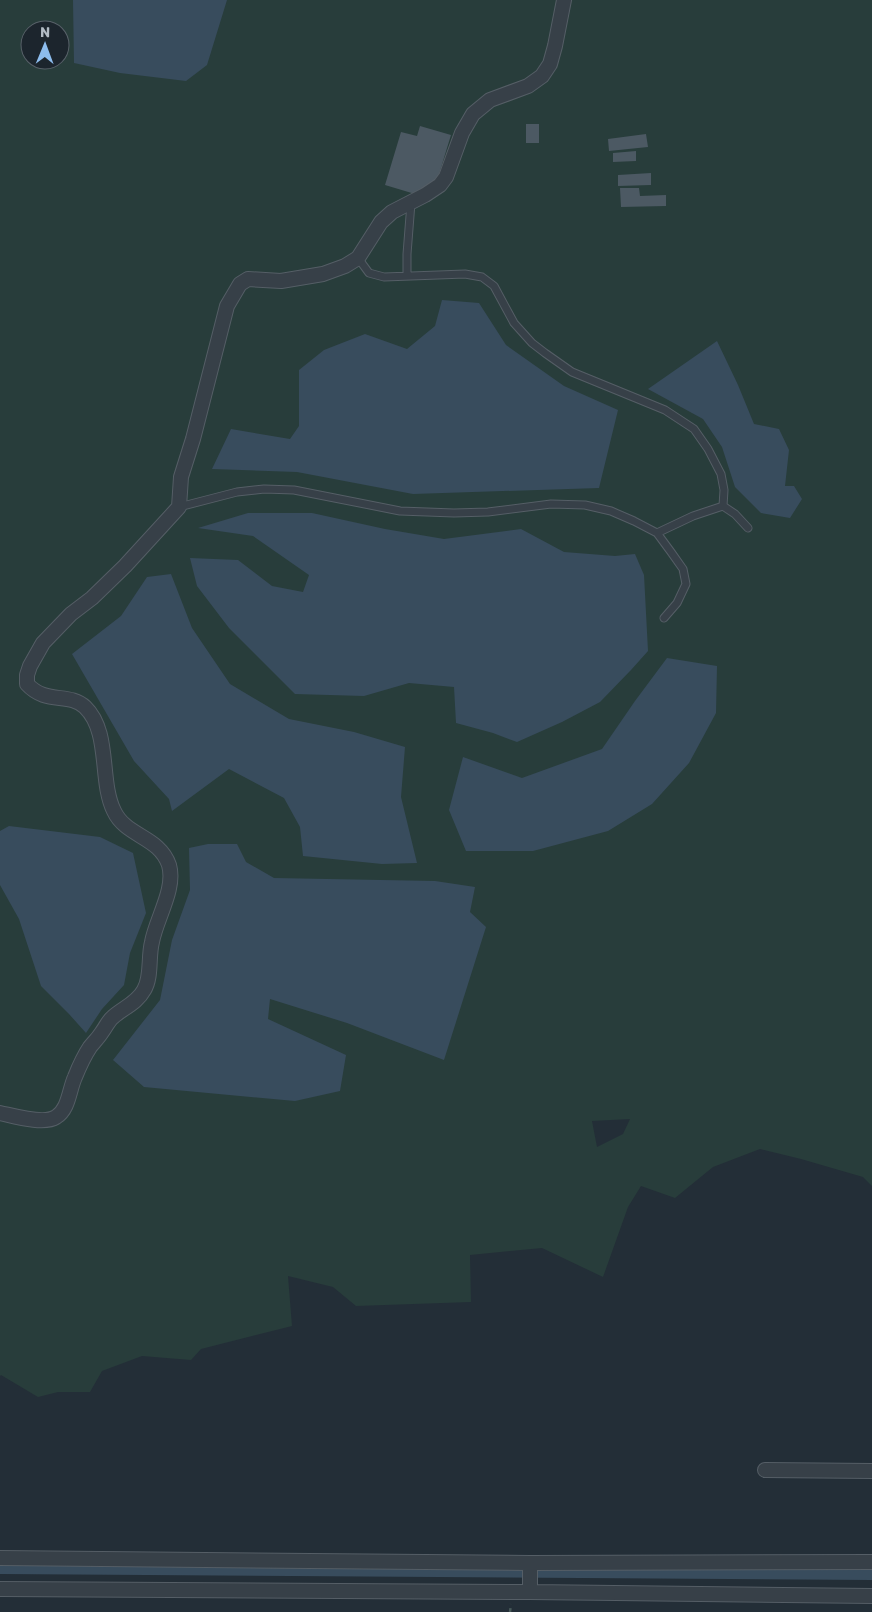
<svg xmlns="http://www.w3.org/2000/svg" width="872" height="1612" font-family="Rubik,sans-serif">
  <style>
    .green { fill: #283d3b; fill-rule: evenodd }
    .water { fill: #384c5d }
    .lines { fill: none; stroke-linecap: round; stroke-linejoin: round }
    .canal { stroke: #384c5d; stroke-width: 12 }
    .building { fill: #4c5963 }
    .lane-casing { stroke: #555e66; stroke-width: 9 }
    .street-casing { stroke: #555e66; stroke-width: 16 }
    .path { stroke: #475959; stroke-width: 2.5; stroke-dasharray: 4 4; stroke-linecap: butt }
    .lane { stroke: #374048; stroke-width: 7 }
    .street { stroke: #374048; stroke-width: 14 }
  </style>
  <rect width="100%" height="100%" fill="#232e37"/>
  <path class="green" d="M0 0H872V1186L863 1177 801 1159 760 1149 713 1167 675 1198 641 1186 628 1207 603 1277 542 1248 470 1255 471 1302 356 1306 333 1287 288 1276 292 1326 201 1349 191 1360 142 1356 102 1371 90 1392H58L38 1397 1 1375 0 1376ZM30 30H60V60H30ZM630 1119 623 1134 597 1147 592 1121Z"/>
  <path class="water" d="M73 0H227L207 65 186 81 120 73 74 63Z
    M442 300 479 303 506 345 564 386 618 410 599 488 413 494 297 472 212 469 231 429 290 439 299 426V370L324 350 365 334 407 349 435 326Z
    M717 341 738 385 754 424 779 429 789 450 785 486H794L802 499 790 518 761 513 735 487 722 447 703 419 648 389Z
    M248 513H312L385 529 444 539 521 529 564 552 615 556 635 554 644 575 648 651 631 670 600 702 562 722 517 742 493 733 456 723 454 687 409 683 364 696 295 694 229 628 197 586 190 558 238 560 272 586 303 592 309 575 253 536 198 528Z
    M171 574 192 628 230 684 289 719 354 732 405 747 401 797 417 863 382 864 303 856 300 827 284 798 229 769 172 811 169 799 134 761 72 654 121 616 147 577Z
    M667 658 717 666 716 713 689 763 652 804 608 831 533 851H466L449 810 463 757 522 778 602 749 635 701Z
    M9 826 100 837 133 853 146 913 130 953 124 985 102 1009 86 1033 69 1014 41 986 19 919 0 885V831Z
    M208 844H237L246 862 274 878 435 881 475 887 470 912 486 927 444 1060 347 1023 270 999 268 1019 346 1055 340 1091 295 1101 144 1087 113 1060 160 1000 172 940 190 890 189 848Z"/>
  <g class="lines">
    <path class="canal" d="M0 1568 872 1574"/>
  </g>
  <path class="building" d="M526 124H539V143H526Z
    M420 126 451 135 436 184 415 194 385 185 401 132 417 136Z
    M646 134 648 147 609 151 608 139Z
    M636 151V161L613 162V153Z
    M651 173V185L618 186V175Z
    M620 188H639L640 196 666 195V206L621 207Z"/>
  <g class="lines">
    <g class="lane-casing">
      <path id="lane" d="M358 258 369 273 384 277 465 274 482 277 494 286 514 323 532 343 545 353 572 372 665 410 694 429 708 449 721 474 724 490 723 506 735 514 748 528
        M407 276V254L411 203
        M179 507 237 492 264 489 294 490 400 511 454 513 488 512 551 504 585 505 611 511 634 521 657 533 671 552 683 569 686 584 677 603 664 618
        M657 533 693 516 723 506"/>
    </g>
    <g class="street-casing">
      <path id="street" d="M0 1113C14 1116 44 1125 56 1117 69 1109 69 1090 75 1077 79 1067 84 1056 90 1047 94 1042 99 1037 102 1032 106 1027 108 1021 113 1017 123 1008 137 1003 144 990 152 977 148 957 152 942 156 919 176 889 169 865 159 836 126 837 114 811 99 781 111 732 85 707 69 692 46 705 27 684V675L30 666 43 643 71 614 92 598 125 566 179 507 181 477 193 439 227 306 240 284 248 279 281 281 323 274 345 266 358 258 381 222 392 212 425 195 440 185 446 177 462 133 473 114 490 100 528 86 542 76 550 64 555 46 564 0
        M765 1470 872 1471
        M0 1558 530 1563 872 1562
        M530 1563V1592
        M0 1589 530 1592 872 1596"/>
    </g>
    <path class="path" d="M510 1612 511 1604"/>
    <use href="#lane" class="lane"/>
    <use href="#street" class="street"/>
  </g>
  <g transform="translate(45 45) rotate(1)"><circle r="24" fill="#1c252d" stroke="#586169"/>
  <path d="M0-4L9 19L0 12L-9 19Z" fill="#8dbdee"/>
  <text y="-8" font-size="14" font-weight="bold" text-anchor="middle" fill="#b2bbc4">N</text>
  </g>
</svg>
